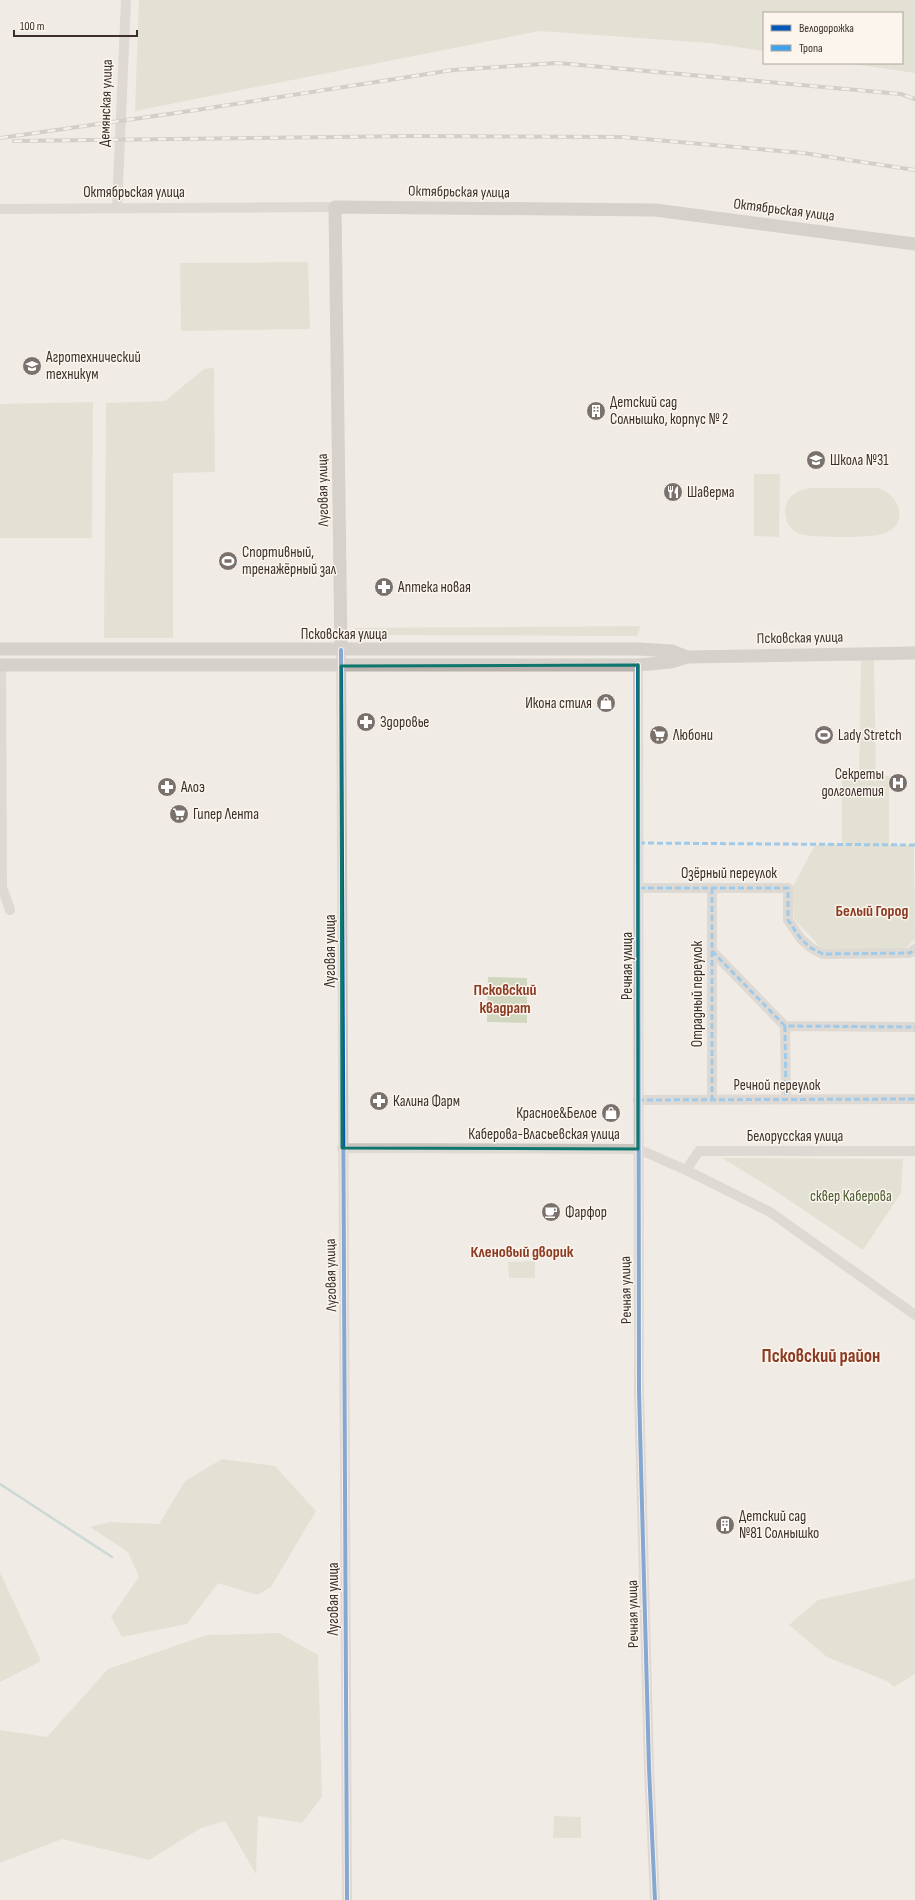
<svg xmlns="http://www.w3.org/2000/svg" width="915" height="1900" font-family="'Sofia Sans Condensed',sans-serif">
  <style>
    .green { fill: #d1d6bf }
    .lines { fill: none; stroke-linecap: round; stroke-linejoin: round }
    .stream { stroke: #a1c2c1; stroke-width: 2.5 }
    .minor { stroke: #c9c3be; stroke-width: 10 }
    .major { stroke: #b8b1ad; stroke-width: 13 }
    .rail-casing { stroke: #b1aca8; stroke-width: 4 }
    .rail { stroke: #fbf5ee; stroke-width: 2.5; stroke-dasharray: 8; stroke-linecap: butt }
    .quiet { stroke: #3fa3eb; stroke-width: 3; stroke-dasharray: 6 3; stroke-linecap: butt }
    .cycleway-casing { stroke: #fbf5ee; stroke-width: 6 }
    .cycleway { stroke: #0057b8; stroke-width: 4 }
    .marked { fill: none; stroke: #0f766e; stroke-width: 3; stroke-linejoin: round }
    .labels { text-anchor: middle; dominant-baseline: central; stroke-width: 3; stroke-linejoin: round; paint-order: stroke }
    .street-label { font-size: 15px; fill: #3b302b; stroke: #fbf5ee }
    .poi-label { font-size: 15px; fill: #3b302b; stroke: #fbf5ee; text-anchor: start }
    .park-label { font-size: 15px; fill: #4a5a2e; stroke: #fbf5ee }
    .neighbourhood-label { font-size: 16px; font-weight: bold; fill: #8c3b22; stroke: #fbf5ee }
    .district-label { font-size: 19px; font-weight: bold; fill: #8c3b22; stroke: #fbf5ee }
  </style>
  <rect width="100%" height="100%" fill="#f0ebe5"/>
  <path class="green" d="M139 0H915V73L846 63H902V13H764V51L709 43 540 31 135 111Z
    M308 262 310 329 181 331 180 263Z
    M214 368 215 472 173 473V638H104L106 403 165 401 204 369Z
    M93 402 92 538H0V404Z
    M754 474H780L779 537 754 536Z
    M811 488H878C903 496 908 526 883 534 871 538 812 538 800 534 783 528 780 504 794 494 799 490 805 489 811 488Z
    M641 626 637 636 354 635 355 628Z
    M861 660H874L876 776H889V845H914L915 939 904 950H823L794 919 792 888 815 845 842 844V776H859Z
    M488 977 527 978V1023L487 1022Z
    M722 1158 903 1159 901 1193 863 1250 771 1188Z
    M535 1261V1278H509L508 1262Z
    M222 1459 275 1466 316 1511 271 1587 257 1595 218 1583 187 1624 122 1637 111 1617 139 1577 128 1552 90 1527 110 1522 159 1524 185 1481Z
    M0 1572 41 1661 0 1682Z
    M915 1579V1674L894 1687 887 1681 827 1657 789 1625 818 1600Z
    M279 1633 318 1655 322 1797 302 1823 258 1816 256 1874 225 1821 201 1828 149 1860 62 1839 0 1863V1730L47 1737 108 1669 207 1635Z
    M554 1816 581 1817V1838H553Z"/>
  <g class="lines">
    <path class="stream" d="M0 1484 112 1557"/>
    <path class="minor" d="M117 208 126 0
      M0 209 335 207
      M341 650 347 1900
      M1 665 2 887 10 910
      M638 665 639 1391 649 1768 655 1900
      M639 888H788V920L801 939 811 948 823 954 910 953 915 949
      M712 888V1100
      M712 951 785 1026 915 1027
      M785 1026 786 1099
      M638 1100 915 1099
      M342 1148 638 1149 686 1170 770 1212 915 1315
      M686 1170 699 1151H915"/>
    <path class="major" d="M0 649H638L672 651 687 657
      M341 650 335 207 655 210 915 244
      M0 665H638L671 662 687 657 915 653"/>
    <g class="rail-casing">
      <path id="rail" d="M0 138 190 111 453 70 558 63 901 94 915 99
        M14 141 413 136 622 137 803 153 915 170"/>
    </g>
    <use href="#rail" class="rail"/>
    <path class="quiet" d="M639 843 915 845
      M639 888H788V920L801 939 811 948 823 954 910 953 915 949
      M712 888V1100
      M712 951 785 1026 915 1027
      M785 1026 786 1099
      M638 1100 915 1099"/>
    <g class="cycleway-casing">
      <path id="cycleway" d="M341 650 347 1900
        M638 665 639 1391 649 1768 655 1900"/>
    </g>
    <use href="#cycleway" class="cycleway"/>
  </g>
  <path d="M0 0H915V1900H0ZM638 665V1149L342 1148 341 666Z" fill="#f0ebe5" fill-opacity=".55" fill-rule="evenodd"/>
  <path class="marked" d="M638 665V1149L342 1148 341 666Z"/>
  <defs>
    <g id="university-disc" transform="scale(1)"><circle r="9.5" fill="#7a716c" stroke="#fbf5ee"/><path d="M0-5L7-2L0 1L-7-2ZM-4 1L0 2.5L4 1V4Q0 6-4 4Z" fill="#fff"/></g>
    <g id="building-disc" transform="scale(1)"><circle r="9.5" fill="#7a716c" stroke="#fbf5ee"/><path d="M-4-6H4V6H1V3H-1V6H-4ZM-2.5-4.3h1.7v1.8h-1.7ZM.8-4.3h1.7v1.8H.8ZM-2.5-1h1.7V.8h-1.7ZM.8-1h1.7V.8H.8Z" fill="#fff"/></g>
    <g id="school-disc" transform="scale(1)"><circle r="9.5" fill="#7a716c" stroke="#fbf5ee"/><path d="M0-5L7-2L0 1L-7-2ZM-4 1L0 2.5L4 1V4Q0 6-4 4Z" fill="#fff"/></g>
    <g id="restaurant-disc" transform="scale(1)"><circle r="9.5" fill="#7a716c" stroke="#fbf5ee"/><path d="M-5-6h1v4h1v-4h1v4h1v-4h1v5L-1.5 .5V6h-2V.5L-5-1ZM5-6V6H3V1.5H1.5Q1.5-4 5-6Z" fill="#fff"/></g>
    <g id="stadium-disc" transform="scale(1)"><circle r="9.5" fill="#7a716c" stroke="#fbf5ee"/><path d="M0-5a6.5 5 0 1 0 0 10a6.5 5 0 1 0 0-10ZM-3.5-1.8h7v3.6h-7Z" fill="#fff"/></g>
    <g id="pharmacy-disc" transform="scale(1)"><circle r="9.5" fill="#7a716c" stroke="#fbf5ee"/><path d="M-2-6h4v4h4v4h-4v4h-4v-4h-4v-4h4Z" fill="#fff"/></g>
    <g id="shop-disc" transform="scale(1)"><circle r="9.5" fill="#7a716c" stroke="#fbf5ee"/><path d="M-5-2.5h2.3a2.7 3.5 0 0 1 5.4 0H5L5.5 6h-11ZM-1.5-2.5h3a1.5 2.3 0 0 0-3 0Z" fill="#fff"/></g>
    <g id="supermarket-disc" transform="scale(1)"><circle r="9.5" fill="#7a716c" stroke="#fbf5ee"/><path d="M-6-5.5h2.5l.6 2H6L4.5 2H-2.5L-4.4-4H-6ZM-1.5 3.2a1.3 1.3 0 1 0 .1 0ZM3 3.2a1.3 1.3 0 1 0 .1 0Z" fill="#fff"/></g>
    <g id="hospital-disc" transform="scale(1)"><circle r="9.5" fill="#7a716c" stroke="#fbf5ee"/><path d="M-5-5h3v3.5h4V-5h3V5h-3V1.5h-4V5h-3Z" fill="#fff"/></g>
    <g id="cafe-disc" transform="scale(1)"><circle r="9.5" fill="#7a716c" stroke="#fbf5ee"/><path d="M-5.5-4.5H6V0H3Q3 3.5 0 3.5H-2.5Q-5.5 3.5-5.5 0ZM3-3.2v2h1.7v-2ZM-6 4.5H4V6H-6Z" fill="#fff"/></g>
  </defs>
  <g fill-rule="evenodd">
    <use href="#university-disc" x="32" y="366"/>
    <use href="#building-disc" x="596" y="411"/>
    <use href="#school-disc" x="816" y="460"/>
    <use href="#restaurant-disc" x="673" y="492"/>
    <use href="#stadium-disc" x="228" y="561"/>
    <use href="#pharmacy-disc" x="384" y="587"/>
    <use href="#shop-disc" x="606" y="703"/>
    <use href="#pharmacy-disc" x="366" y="722"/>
    <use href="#supermarket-disc" x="659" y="735"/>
    <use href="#stadium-disc" x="824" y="735"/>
    <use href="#hospital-disc" x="898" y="783"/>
    <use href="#pharmacy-disc" x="167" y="787"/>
    <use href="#supermarket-disc" x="179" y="814"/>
    <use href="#pharmacy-disc" x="379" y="1101"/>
    <use href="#shop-disc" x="611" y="1113"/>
    <use href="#cafe-disc" x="551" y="1212"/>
    <use href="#building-disc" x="725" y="1525"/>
  </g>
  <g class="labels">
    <g class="street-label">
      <text transform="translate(106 103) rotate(-88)">Демянская улица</text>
      <text x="134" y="192">Октябрьская улица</text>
      <text transform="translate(459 192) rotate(1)">Октябрьская улица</text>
      <text transform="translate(784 210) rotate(7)">Октябрьская улица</text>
      <text transform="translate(323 490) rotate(-91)">Луговая улица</text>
      <text x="344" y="634">Псковская улица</text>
      <text transform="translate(800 638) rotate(-1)">Псковская улица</text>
      <text x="729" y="873">Озёрный переулок</text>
      <text transform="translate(330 951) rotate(-90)">Луговая улица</text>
      <text transform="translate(627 966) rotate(-90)">Речная улица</text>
      <text transform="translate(697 994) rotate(-90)">Отрадный переулок</text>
      <text x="777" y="1085">Речной переулок</text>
      <text x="544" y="1134">Каберова-Власьевская улица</text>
      <text x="795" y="1136">Белорусская улица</text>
      <text transform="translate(331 1275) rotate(-91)">Луговая улица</text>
      <text transform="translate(626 1290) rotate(-91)">Речная улица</text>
      <text transform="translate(333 1599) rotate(-90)">Луговая улица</text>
      <text transform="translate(633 1614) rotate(-91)">Речная улица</text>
    </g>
    <g class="poi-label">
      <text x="46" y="357">Агротехнический<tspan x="46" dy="17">техникум</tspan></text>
      <text x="610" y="402">Детский сад<tspan x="610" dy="17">Солнышко, корпус № 2</tspan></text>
      <text x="830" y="460">Школа №31</text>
      <text x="687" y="492">Шаверма</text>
      <text x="242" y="552">Спортивный,<tspan x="242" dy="17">тренажёрный зал</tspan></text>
      <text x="398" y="587">Аптека новая</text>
      <text x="592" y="703" text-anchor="end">Икона стиля</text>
      <text x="380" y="722">Здоровье</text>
      <text x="673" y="735">Любони</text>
      <text x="838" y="735">Lady Stretch</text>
      <text x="884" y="774" text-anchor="end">Секреты<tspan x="884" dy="17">долголетия</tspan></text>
      <text x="181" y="787">Алоэ</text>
      <text x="193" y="814">Гипер Лента</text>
      <text x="393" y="1101">Калина Фарм</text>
      <text x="597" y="1113" text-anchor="end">Красное&amp;Белое</text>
      <text x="565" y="1212">Фарфор</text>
      <text x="739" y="1516">Детский сад<tspan x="739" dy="17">№81 Солнышко</tspan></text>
    </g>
    <g class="park-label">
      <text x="851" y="1196">сквер Каберова</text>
    </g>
    <g class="neighbourhood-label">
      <text x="872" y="911">Белый Город</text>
      <text x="505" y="990">Псковский<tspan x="505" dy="18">квадрат</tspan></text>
      <text x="522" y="1252">Кленовый дворик</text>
    </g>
    <g class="district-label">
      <text x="821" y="1356">Псковский район</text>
    </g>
  </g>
  <rect x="763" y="12" width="140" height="52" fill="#fbf5ee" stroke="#aea6a0"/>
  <rect x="771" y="25" width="20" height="6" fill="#0057b8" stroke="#aea6a0"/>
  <text x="799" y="32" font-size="12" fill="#3b302b">Велодорожка</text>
  <rect x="771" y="45" width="20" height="6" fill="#3fa3eb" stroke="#aea6a0"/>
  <text x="799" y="52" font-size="12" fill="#3b302b">Тропа</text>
  <path d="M14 30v6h123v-6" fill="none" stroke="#3b302b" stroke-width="2"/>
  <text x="20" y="30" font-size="12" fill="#3b302b" stroke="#fbf5ee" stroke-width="3" paint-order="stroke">100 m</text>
</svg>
